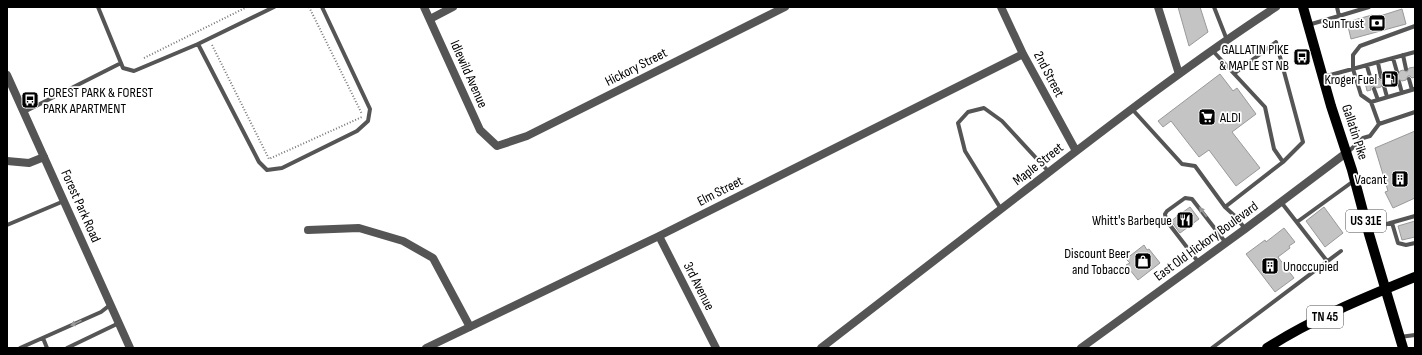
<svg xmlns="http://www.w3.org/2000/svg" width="1422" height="355" font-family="'Sofia Sans Condensed',sans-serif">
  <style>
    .building { fill: #c4c4c4; stroke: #999 }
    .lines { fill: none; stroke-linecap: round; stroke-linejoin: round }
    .path { stroke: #777; stroke-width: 2; stroke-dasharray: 1 2; stroke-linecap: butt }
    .service { stroke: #555; stroke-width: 4 }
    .minor { stroke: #555; stroke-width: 8 }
    .tertiary { stroke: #555; stroke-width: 8 }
    .primary { stroke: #000; stroke-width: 10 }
    .oneway { fill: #999 }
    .labels { text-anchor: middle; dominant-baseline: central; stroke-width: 3.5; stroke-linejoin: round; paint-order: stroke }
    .shield { fill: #fff; stroke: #4c4c4c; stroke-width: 1 }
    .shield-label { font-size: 13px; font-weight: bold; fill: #000 }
    .poi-label { font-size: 14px; fill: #000; stroke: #fff; text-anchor: end }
    .street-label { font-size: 14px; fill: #000; stroke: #fff }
  </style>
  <rect width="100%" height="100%" fill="#fff"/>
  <path class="building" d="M1178 7H1200L1208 32 1189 46Z
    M1402 9 1406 24 1351 39 1347 22 1372 15V17L1380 15V16Z
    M1415 67V77L1412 78 1410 76H1408L1406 80 1402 81 1398 79 1396 83 1387 85 1385 83H1383L1381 87 1377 88 1373 86 1371 87V90L1367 91 1365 82 1368 81 1370 83H1372L1374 81V79L1378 78 1380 80H1382L1384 78V76L1394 73 1396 75H1398L1400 71 1403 70 1407 72 1409 68Z
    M1220 74 1233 91 1237 88 1256 114 1232 132 1260 168 1236 186 1209 150 1199 157 1171 121 1163 127 1158 121Z
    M1415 131V198L1393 208 1385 192 1388 191 1375 148Z
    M1190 207 1199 219 1180 233 1171 221Z
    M1324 207 1343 233 1325 247 1306 221Z
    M1415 221V237L1402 240 1398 226Z
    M1284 228 1295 242 1289 246 1290 248 1278 257 1294 278 1275 292 1246 254 1265 240 1266 242Z
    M1144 245 1147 250 1149 249 1160 263 1138 280 1126 265 1130 263 1126 259Z"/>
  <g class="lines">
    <path class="path" d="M309 7 362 114
      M212 45 269 159 362 117
      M144 58 247 7"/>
    <path class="service" d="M98 7 123 68 134 71 198 44 274 7
      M1214 7 1227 40
      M1339 16 1369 7
      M1308 25 1339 16 1337 7
      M1415 26 1360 46 1353 55V69L1361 95 1371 102 1415 89
      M198 44 259 162 267 170 282 168 357 131 368 121 370 109 322 7
      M1212 50 1265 107 1274 149 1283 162
      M1403 55 1406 69
      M1393 58 1397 72
      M1378 63 1381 77
      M1367 66 1371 80
      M1323 77 1415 52
      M1409 79 1412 90
      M1399 82 1402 93
      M1384 86 1387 97
      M1374 89 1378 100
      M1371 102 1379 124
      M1132 109 1182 164 1195 166 1225 207 1237 218 1245 229
      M24 112 121 63
      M1347 153 1363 138 1370 136 1379 124 1415 112
      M1281 202 1327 261
      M1225 207 1283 162 1303 142 1276 42 1235 73
      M1001 209 965 151 958 123 968 112 984 108 1002 121 1049 172
      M1297 222 1355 180
      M1392 223 1398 243 1406 245 1415 243
      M7 225 64 201
      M1369 229 1415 216
      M1199 263 1166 220 1165 214 1167 211 1185 198 1192 199 1226 243
      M1400 337 1415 335
      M43 338 47 348
      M20 348 101 312 110 305
      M67 348 119 323
      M1212 348 1341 251"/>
    <path class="minor" d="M424 7 480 130 497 146 527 136 785 7
      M1001 7 1023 54 1076 151
      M1158 7 1179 74
      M430 19 453 7
      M7 161 29 163 44 157
      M308 230 359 228 403 241 433 258 470 327
      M659 236 716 348
      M426 348 659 236 1023 54
      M821 348C890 295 959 242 1027 189 1109 126 1190 63 1276 7"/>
    <path class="tertiary" d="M7 75 130 348
      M1081 348 1245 229 1346 153"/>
    <path class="primary" d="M1303 7 1331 106 1352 170 1369 234 1403 348
      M1267 348C1312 319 1366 297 1415 277"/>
  </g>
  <defs><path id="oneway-solid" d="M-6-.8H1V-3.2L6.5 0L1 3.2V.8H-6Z"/></defs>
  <g class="oneway">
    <use href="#oneway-solid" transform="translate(1203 212) rotate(-127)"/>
    <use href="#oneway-solid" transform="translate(76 323) rotate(156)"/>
  </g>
  <defs>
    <g id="bank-square" transform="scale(0.9)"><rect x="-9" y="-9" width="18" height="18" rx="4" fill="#000" stroke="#fff"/><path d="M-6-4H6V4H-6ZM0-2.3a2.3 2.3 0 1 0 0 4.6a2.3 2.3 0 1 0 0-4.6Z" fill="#fff"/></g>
    <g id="bus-square" transform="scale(0.9)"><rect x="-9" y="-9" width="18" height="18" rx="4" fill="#000" stroke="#fff"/><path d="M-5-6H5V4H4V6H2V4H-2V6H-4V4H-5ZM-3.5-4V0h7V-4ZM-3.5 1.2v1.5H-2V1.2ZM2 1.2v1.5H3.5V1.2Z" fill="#fff"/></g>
    <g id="fuel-square" transform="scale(0.9)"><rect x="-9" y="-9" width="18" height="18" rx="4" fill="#000" stroke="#fff"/><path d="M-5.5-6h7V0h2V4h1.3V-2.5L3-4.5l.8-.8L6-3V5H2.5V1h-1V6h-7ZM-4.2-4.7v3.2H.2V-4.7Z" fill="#fff"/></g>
    <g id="supermarket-square" transform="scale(0.9)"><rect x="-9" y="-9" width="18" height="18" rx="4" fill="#000" stroke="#fff"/><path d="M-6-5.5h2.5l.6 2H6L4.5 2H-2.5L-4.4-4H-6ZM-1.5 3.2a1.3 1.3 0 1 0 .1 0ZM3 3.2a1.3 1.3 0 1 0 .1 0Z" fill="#fff"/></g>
    <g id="building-square" transform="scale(0.9)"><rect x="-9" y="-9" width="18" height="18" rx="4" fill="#000" stroke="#fff"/><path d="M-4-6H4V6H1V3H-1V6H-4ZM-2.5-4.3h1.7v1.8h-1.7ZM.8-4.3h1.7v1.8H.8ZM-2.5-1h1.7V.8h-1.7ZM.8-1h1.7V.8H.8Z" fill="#fff"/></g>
    <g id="restaurant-square" transform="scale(0.9)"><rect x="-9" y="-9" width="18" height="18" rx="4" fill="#000" stroke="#fff"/><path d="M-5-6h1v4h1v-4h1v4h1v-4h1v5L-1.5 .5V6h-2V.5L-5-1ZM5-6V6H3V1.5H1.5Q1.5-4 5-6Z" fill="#fff"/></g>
    <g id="shop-square" transform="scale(0.9)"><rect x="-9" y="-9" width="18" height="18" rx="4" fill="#000" stroke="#fff"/><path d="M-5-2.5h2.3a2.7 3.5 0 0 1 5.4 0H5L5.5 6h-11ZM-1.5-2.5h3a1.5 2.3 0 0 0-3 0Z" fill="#fff"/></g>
  </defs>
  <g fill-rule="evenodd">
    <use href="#bank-square" x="1377" y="23"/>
    <use href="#bus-square" x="1302" y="57"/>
    <use href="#fuel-square" x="1390" y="79"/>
    <use href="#bus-square" x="30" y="100"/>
    <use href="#supermarket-square" x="1207" y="117"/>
    <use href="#building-square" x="1400" y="179"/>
    <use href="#restaurant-square" x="1185" y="220"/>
    <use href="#shop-square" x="1143" y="261"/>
    <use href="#building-square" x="1270" y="266"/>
  </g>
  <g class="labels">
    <g class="shield">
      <rect x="1346" y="210" width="40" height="22" rx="3"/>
      <rect x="1307" y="306" width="36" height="22" rx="3"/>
    </g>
    <g class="shield-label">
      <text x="1366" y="221">US 31E</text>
      <text x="1325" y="317">TN 45</text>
    </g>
    <g class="poi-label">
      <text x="1364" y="23">SunTrust</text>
      <text x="1289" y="49">GALLATIN PIKE<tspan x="1289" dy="16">&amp; MAPLE ST NB</tspan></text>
      <text x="1377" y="79">Kroger Fuel</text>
      <text x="43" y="92" text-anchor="start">FOREST PARK &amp; FOREST<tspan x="43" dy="16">PARK APARTMENT</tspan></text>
      <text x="1220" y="117" text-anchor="start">ALDI</text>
      <text x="1387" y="179">Vacant</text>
      <text x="1172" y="220">Whitt's Barbeque</text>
      <text x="1130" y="253">Discount Beer<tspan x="1130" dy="16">and Tobacco</tspan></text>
      <text x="1283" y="266" text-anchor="start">Unoccupied</text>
    </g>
    <g class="street-label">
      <text transform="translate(636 67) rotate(-27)">Hickory Street</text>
      <text transform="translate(469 74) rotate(66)">Idlewild Avenue</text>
      <text transform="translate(1049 74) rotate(62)">2nd Street</text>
      <text transform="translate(1355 132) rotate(72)">Gallatin Pike</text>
      <text transform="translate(1038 164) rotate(-38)">Maple Street</text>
      <text transform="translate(720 191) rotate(-27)">Elm Street</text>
      <text transform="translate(81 206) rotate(66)">Forest Park Road</text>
      <text transform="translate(1206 241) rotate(-36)">East Old Hickory Boulevard</text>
      <text transform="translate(699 286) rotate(63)">3rd Avenue</text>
    </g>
  </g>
  <rect width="1422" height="355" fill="none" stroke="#000000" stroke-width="16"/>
</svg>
